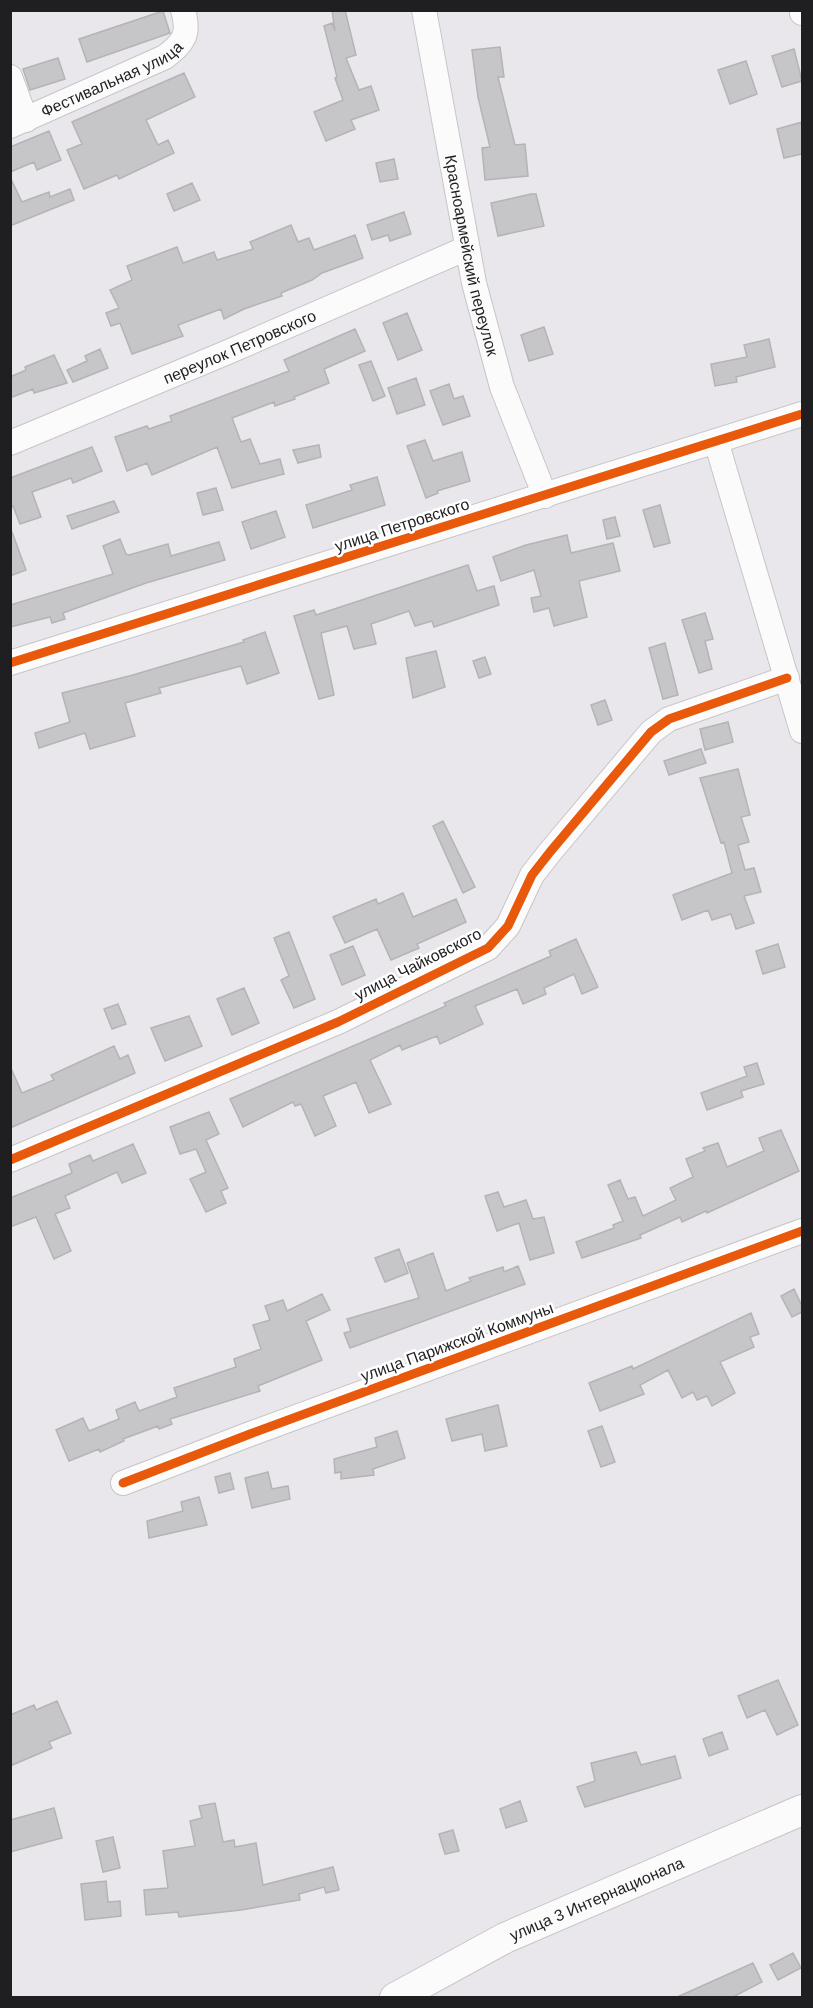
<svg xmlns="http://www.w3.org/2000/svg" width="813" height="2008" font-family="Arial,sans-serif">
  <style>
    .building { fill: #c6c5c8; stroke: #b4b3b5; stroke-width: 1.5 }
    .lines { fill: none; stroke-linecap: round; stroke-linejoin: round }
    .minor-casing { stroke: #c6c5c7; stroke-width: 26 }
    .major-casing { stroke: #c6c5c7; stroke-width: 32 }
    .minor { stroke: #fcfbfc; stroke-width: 24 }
    .major { stroke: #fcfbfc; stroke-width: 30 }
    .cycleway-casing { stroke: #fff; stroke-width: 13 }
    .cycleway { stroke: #e8590c; stroke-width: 9 }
    .labels { text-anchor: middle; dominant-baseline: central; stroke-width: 5; stroke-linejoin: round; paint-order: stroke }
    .street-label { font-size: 16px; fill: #1f1e20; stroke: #fff }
  </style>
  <rect width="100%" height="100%" fill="#e9e7eb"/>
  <path class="building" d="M332 10H345L356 55 346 58 359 90 371 86 379 110 351 120 355 129 326 141 314 112 343 100 335 78 337 77 324 26 332 23 335 31Z
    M163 11 170 33 87 62 79 39Z
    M500 47 504 77H498L515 145 525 144 528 176 485 180 482 148 490 147 478 97 472 50Z
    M794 49 802 81 782 87 772 56Z
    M58 58 65 79 30 90 23 69Z
    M746 61 757 94 730 104 718 70Z
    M184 73 195 97 146 120 158 145 168 140 174 153 119 179 117 175 84 189 67 150 82 144 72 122Z
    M802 122V154L784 158 777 129Z
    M49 131 61 160 37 170 34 162 10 172V147Z
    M394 159 398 179 380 182 376 163Z
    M10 177 22 202 49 192 50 197 70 189 74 200 10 226Z
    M192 183 200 200 174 211 167 194Z
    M531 194H536L544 226 498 236 491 203Z
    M404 212 411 234 390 241 388 235 372 240 367 225Z
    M291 225 298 242 309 238 314 250 355 235 363 258 322 273 312 280 281 293 282 296 244 309 224 319 221 309 178 325 183 336 132 354 120 323 111 326 106 313 119 308 110 290 132 280 127 266 177 247 183 263 214 252 217 260 253 249 250 242Z
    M407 313 422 350 398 360 383 323Z
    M544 327 553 354 529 361 521 335Z
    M355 329 365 351 324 369 329 383 294 397 295 399 275 406 274 402 232 418 241 442 250 439 260 464 280 459 284 474 232 488 217 447 152 475 147 463 127 471 115 437 147 426 149 429 172 421 170 416 289 371 284 360Z
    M769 339 775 367 736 377 737 382 715 386 711 364 747 357 744 345Z
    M100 349 108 368 73 382 67 370 87 361 85 356Z
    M54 355 67 383 34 393 33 389 10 398V377L26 370 25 367Z
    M371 361 385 396 373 401 359 365Z
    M416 378 425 405 397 414 388 388Z
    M449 384 454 399 463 396 470 416 443 425 430 391Z
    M425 440 433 461 462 452 470 481 437 491 438 493 426 498 407 446Z
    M319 445 321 457 298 463 293 450Z
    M92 447 102 471 73 483 71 478 32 492 41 517 20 524 13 506 10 508V478Z
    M377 477 385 505 313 528 306 505 352 490 350 485Z
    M216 488 223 510 203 515 197 493Z
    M114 501 119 512 72 529 67 516Z
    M660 505 670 543 654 547 643 510Z
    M276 511 285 537 251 549 242 522Z
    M615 517 620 536 607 539 603 520Z
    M12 532 26 570 10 576V533Z
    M567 535 571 553 613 543 620 571 579 581 587 617 554 626 549 608 534 612 531 598 541 596 534 570 501 581 493 557 526 545Z
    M120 539 126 554 129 555 168 544 171 556 219 542 225 560 146 583 63 613 65 619 52 623 50 617 10 627V605L113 574 103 546Z
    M468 565 477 591 494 586 499 605 434 627 432 621 415 626 409 611 371 624 376 644 354 649 347 626 321 633 334 695 319 699 294 616 314 610 316 615Z
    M705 613 713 639 705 641 712 669 699 673 682 620Z
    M265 632 279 673 247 684 241 666 159 688 161 693 125 703 135 736 90 749 85 733 39 748 35 733 70 722 62 693 133 675 244 642 243 640Z
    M665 643 678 695 663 699 649 648Z
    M436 651 445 687 413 698 406 658Z
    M485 657 491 674 479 678 473 661Z
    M605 700 612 720 598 725 591 705Z
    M728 722 733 742 705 750 700 729Z
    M701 749 706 763 669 775 664 761Z
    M738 769 750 815 741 817 749 842 738 845 745 870 754 868 761 892 744 896 754 923 736 929 731 914 712 920 708 910 682 920 673 895 732 873 724 842 721 843 700 778Z
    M443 821 475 887 463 893 433 826Z
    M403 893 413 917 456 899 466 922 417 944 419 948 391 960 377 929 345 943 333 917 376 899 378 904Z
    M289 932 315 999 294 1008 281 980 289 976 274 938Z
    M576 939 598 987 582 994 574 974 544 988 546 994 523 1004 517 989 475 1006 483 1024 440 1044 437 1036 402 1050 400 1045 370 1060 391 1104 369 1113 356 1082 323 1096 336 1126 315 1136 301 1104 295 1106 293 1102 243 1127 230 1099 446 1006 444 1003 551 956 549 951Z
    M778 944 785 967 763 974 756 951Z
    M353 946 365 975 342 985 330 955Z
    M244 988 259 1023 232 1035 217 999Z
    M118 1004 126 1024 112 1029 104 1009Z
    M189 1016 202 1046 165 1061 151 1028Z
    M114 1046 120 1059 128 1055 135 1073 10 1128V1066L22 1093 54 1080 51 1075Z
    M757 1063 764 1084 741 1091 743 1097 707 1110 701 1093 747 1076 744 1067Z
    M209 1112 219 1134 206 1140 228 1188 221 1191 226 1203 206 1212 190 1179 206 1172 196 1149 180 1154 170 1127Z
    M781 1130 799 1171 707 1213 706 1211 682 1222 680 1217 640 1235 641 1238 582 1258 576 1242 614 1228 613 1225 623 1221 608 1185 620 1180 628 1199 635 1197 643 1216 676 1200 670 1188 693 1177 686 1159 705 1151 703 1148 718 1143 727 1167 764 1151 759 1138Z
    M133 1144 146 1173 122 1183 117 1172 65 1196 70 1208 55 1214 71 1251 54 1259 36 1217 10 1227V1198L72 1173 69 1164 90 1155 93 1161Z
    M498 1192 504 1207 526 1200 533 1219 544 1217 554 1253 530 1260 519 1223 497 1231 485 1196Z
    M399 1249 408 1273 385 1282 375 1258Z
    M433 1253 446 1291 471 1281 469 1278 503 1267 504 1272 518 1266 525 1284 350 1348 344 1333 351 1331 347 1319 419 1298 407 1263Z
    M794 1289 802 1306V1312L792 1317 781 1296Z
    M322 1294 330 1310 306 1321 322 1360 258 1386 260 1391 170 1419 172 1424 159 1429 158 1426 123 1439 124 1441 100 1452 99 1449 69 1461 56 1430 83 1418 89 1431 119 1419 116 1410 135 1402 139 1411 177 1397 174 1388 236 1367 234 1359 261 1349 253 1325 270 1320 265 1306 283 1300 287 1311Z
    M751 1313 759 1334 750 1337 754 1347 720 1362 735 1393 712 1406 707 1396 697 1400 693 1392 682 1398 668 1370 640 1385 644 1394 600 1411 589 1383 632 1366 633 1369Z
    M498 1405 507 1446 485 1451 482 1434 452 1441 446 1419Z
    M602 1426 615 1462 601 1467 588 1431Z
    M397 1431 405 1458 373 1469 374 1475 341 1479V1472L335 1473 334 1459 377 1447 375 1438Z
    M268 1472 272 1489 288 1486 290 1499 252 1508 245 1478Z
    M230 1473 234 1489 219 1493 215 1477Z
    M199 1497 207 1525 149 1538 147 1521 183 1511 181 1502Z
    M778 1680 798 1725 777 1735 765 1710 747 1718 738 1696Z
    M57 1701 71 1733 49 1742 52 1748 10 1766V1715L34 1705 36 1710Z
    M722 1732 728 1749 709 1756 703 1739Z
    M636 1752 641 1765 675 1756 681 1778 585 1807 577 1787 595 1781 591 1763Z
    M520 1801 527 1821 506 1828 500 1809Z
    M215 1803 223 1842 234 1840 235 1847 256 1843 263 1885 333 1867 339 1890 326 1893 324 1887 299 1894 300 1900 241 1910 179 1917 178 1912 146 1915 144 1890 168 1888 163 1851 195 1846 190 1821 202 1818 199 1806Z
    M54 1808 62 1838 10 1852V1820Z
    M453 1830 459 1851 445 1854 439 1834Z
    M113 1837 120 1868 103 1872 96 1841Z
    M106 1881 108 1902 120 1901 121 1916 85 1920 81 1884Z
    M793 1953 801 1968 778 1980 770 1965Z
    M753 1963 762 1982 731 1998H675Z"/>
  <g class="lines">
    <g class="minor-casing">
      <g id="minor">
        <path id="s1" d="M424 10 474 283 502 387 545 496"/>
        <path d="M802 10V13"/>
        <path d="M10 77 26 120"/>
        <path id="s2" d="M10 126 165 57C184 42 190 35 183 10"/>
        <path d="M716 441 802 731"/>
        <path id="s3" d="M10 443 228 352 467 248"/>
        <path d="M10 663 802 414"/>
        <path d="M10 1160 338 1022 488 948 508 926 532 875 550 852 651 732 669 719 787 678"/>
        <path d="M123 1483 250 1434 802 1231"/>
      </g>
    </g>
    <g class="major-casing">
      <g id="major">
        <path id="s4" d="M395 1998 505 1938 802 1810"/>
      </g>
    </g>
    <use href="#minor" class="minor"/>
    <use href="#major" class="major"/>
    <g class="cycleway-casing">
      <path id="cycleway" d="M10 663 802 414
        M10 1160 338 1022 488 948 508 926 532 875 550 852 651 732 669 719 787 678
        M123 1483 250 1434 802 1231"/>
    </g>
    <use href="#cycleway" class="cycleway"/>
  </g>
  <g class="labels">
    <g class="street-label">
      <text stroke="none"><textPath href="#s2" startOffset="112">Фестивальная улица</textPath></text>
      <text stroke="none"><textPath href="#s1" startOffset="250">Красноармейский переулок</textPath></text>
      <text stroke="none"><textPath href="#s3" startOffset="249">переулок Петровского</textPath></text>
      <text transform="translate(402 525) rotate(-18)">улица Петровского</text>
      <text transform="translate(418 964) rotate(-27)">улица Чайковского</text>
      <text transform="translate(457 1342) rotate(-20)">улица Парижской Коммуны</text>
      <text stroke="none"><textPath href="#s4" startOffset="225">улица 3 Интернационала</textPath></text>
    </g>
  </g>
  <rect width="813" height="2008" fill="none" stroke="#1f1e20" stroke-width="24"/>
</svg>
